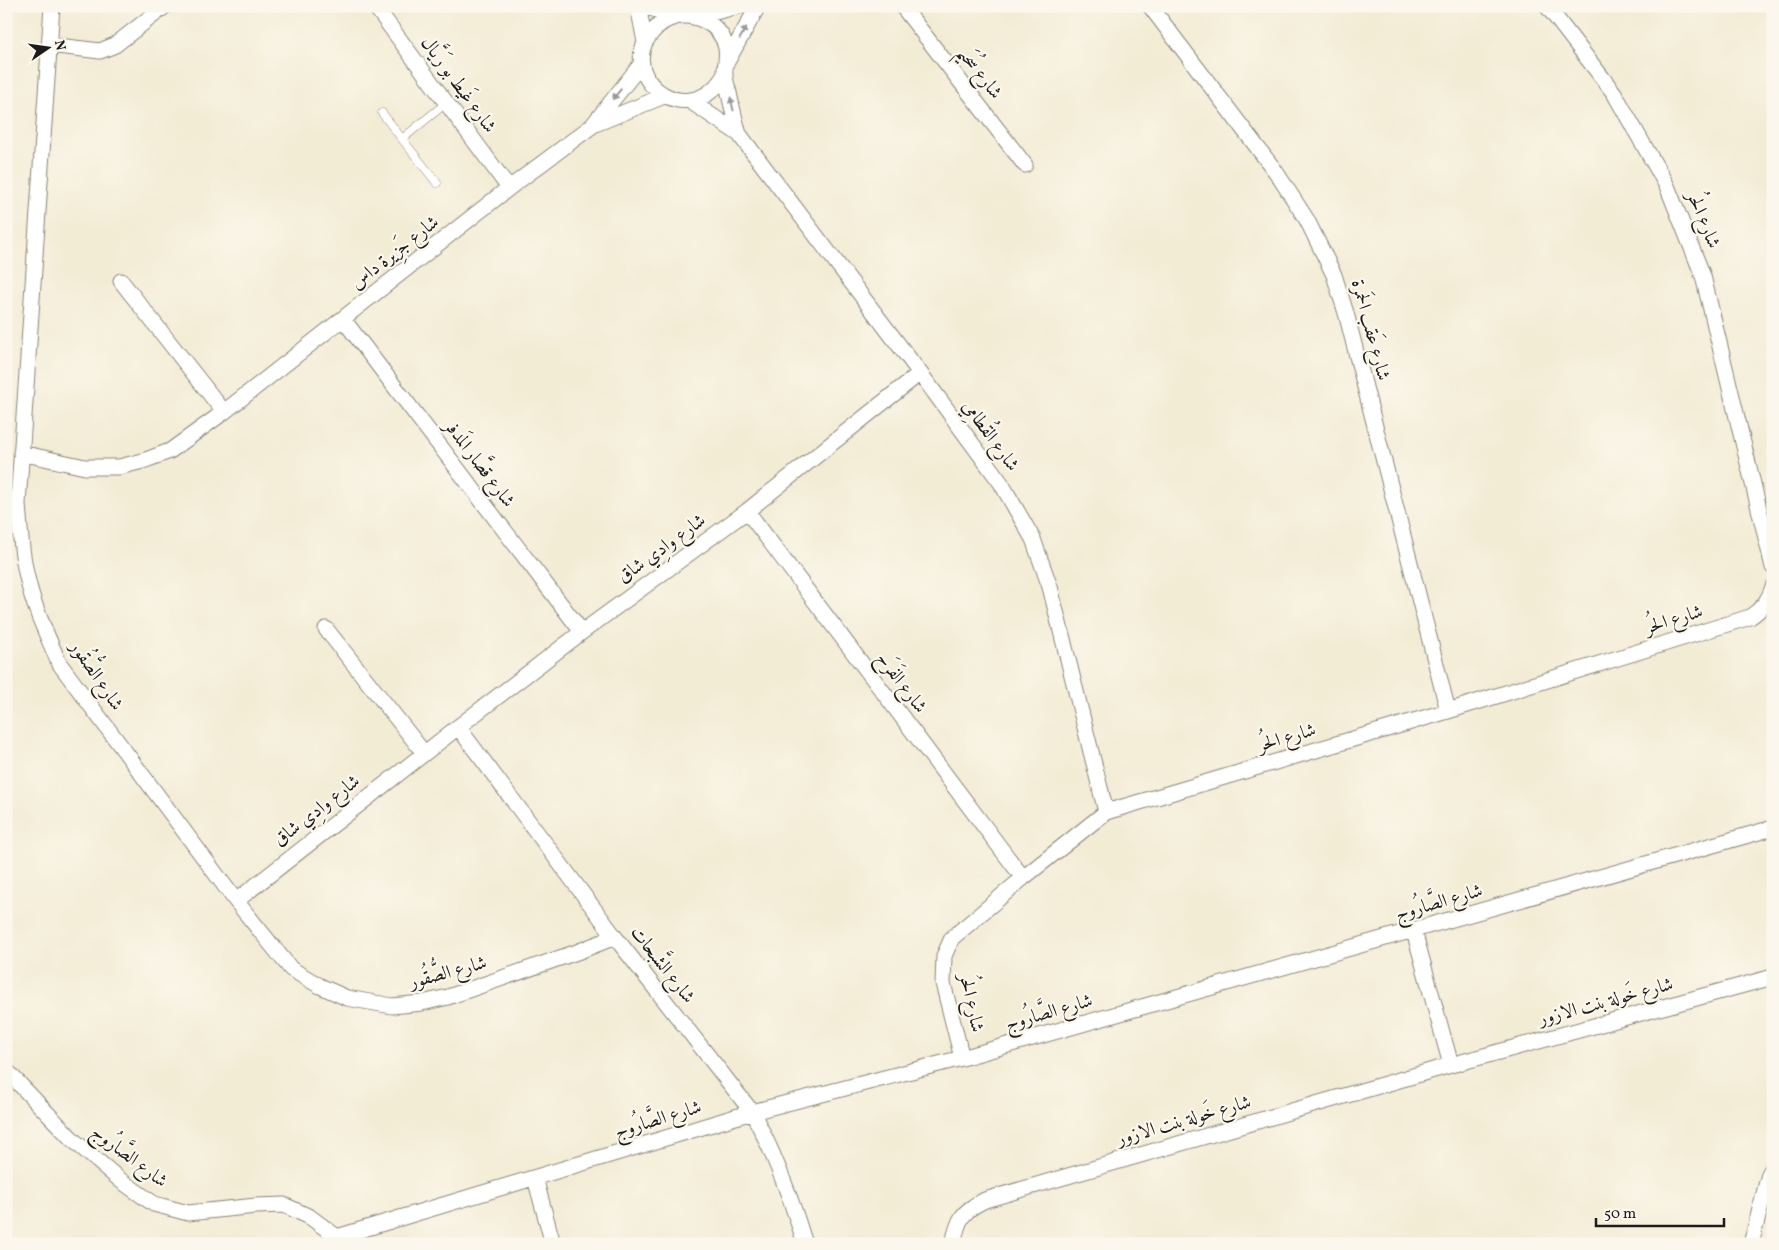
<svg xmlns="http://www.w3.org/2000/svg" width="1779" height="1250" font-family="Vollkorn,Amiri,serif">
  <style>
    .lines { fill: none; stroke-linecap: round; stroke-linejoin: round }
    .lane-casing { stroke: #888478; stroke-width: 9 }
    .street-casing { stroke: #888478; stroke-width: 17 }
    .lane { stroke: #fff; stroke-width: 8 }
    .street { stroke: #fff; stroke-width: 15 }
    .oneway { fill: #999 }
    .labels { text-anchor: middle; dominant-baseline: central; stroke-width: 4.5; stroke-linejoin: round; paint-order: stroke }
    .street-label { font-size: 19px; fill: #1c1c1c; stroke: #fbf7ec }
  </style>
  <rect width="100%" height="100%" fill="#fbf7ec"/>
  <filter id="ink" filterUnits="userSpaceOnUse"><feTurbulence type="fractalNoise" baseFrequency=".02" numOctaves="2"/><feDisplacementMap in="SourceGraphic" scale="10" xChannelSelector="R" yChannelSelector="G"/><feConvolveMatrix kernelMatrix="1 2 1 2 8 2 1 2 1" color-interpolation-filters="sRGB"/></filter>
  <filter id="wash" filterUnits="userSpaceOnUse"><feTurbulence type="fractalNoise" baseFrequency=".0096" numOctaves="4" result="noise"/><feDisplacementMap in="SourceGraphic" scale="20" xChannelSelector="R" yChannelSelector="G"/><feGaussianBlur stdDeviation="1.12" result="paint"/><feColorMatrix in="noise" values="0 0 0 0 0 0 0 0 0 0 0 0 0 0 0 0 0 1.4 0 .05"/><feComposite in="paint" operator="in"/></filter>
  <g filter="url(#wash)">
    <rect width="100%" height="100%" fill="#f3ecd5"/>
  </g>
  <g filter="url(#ink)">
    <g class="lines">
      <g class="lane-casing">
        <path id="lane" d="M382 113 402 139 446 103
          M402 139 437 183"/>
      </g>
      <g class="street-casing">
        <path id="street" d="M52 6 18 504C20 528 21 553 27 577 33 606 47 635 59 663L236 901 291 969 320 986 347 998 392 1006 422 1003 448 997 577 952 615 937
          M375 6 509 188
          M638 6 645 42
          M644 6 675 16
          M902 6 1025 165
          M1150 6 1276 172 1307 220 1334 275 1346 313 1448 711
          M1547 6 1614 93 1667 186 1703 276 1773 567
          M696 17 739 6
          M49 45 100 51 115 45 165 6
          M728 60 758 6
          M725 74C692 132 621 83 647 39 653 30 659 23 669 19 692 10 721 23 726 48 728 59 724 65 725 75 725 81 728 88 729 93 732 107 735 121 739 134
          M690 101 739 134 920 373 1001 483 1033 539 1050 587 1106 812
          M593 125 664 96
          M121 281 224 412
          M343 319 582 632
          M21 453 85 467H119L143 461 170 451 224 412 509 188 592 126 642 63
          M747 511 1023 878
          M326 629 424 753
          M458 727 615 937 752 1112C775 1154 791 1198 805 1244
          M236 901 458 727 582 632 747 511 920 373
          M1414 931 1451 1065
          M962 1058 943 983 944 956 952 938 1023 878 1106 812 1448 711 1750 617C1762 609 1768 601 1773 587
          M6 1070 72 1139 120 1180 154 1204 188 1213 256 1206 284 1205 310 1217 337 1237
          M535 1178 553 1244
          M329 1244 337 1237 752 1112 962 1058 1773 828
          M953 1244C958 1219 962 1211 985 1200L1451 1065 1773 977
          M1751 1244 1769 1174 1773 1168"/>
      </g>
      <use href="#lane" class="lane"/>
      <use href="#street" class="street"/>
    </g>
    <defs><path id="oneway-solid" d="M-6-.8H1V-3.2L6.5 0L1 3.2V.8H-6Z" transform="scale(1.25)"/></defs>
    <g class="oneway">
      <use href="#oneway-solid" transform="translate(743 33) rotate(-61)"/>
      <use href="#oneway-solid" transform="translate(617 94) rotate(129)"/>
      <use href="#oneway-solid" transform="translate(732 104) rotate(-103)"/>
    </g>
  </g>
  <g class="labels">
    <g class="street-label">
      <text transform="translate(979 73) rotate(52)">شارع سُحَيم</text>
      <text transform="translate(458 85) rotate(54)">شارع غَيط بو رَيَّال</text>
      <text transform="translate(1703 220) rotate(68)">شارع الحُر</text>
      <text transform="translate(395 253) rotate(-38)">شارع جَزِيرة داس</text>
      <text transform="translate(1370 330) rotate(75)">شارع عَقب الحَمرة</text>
      <text transform="translate(990 436) rotate(54)">شارع القُطامِي</text>
      <text transform="translate(479 464) rotate(53)">شارع قصَّار المَدفر</text>
      <text transform="translate(662 549) rotate(-36)">شارع وادِي شاق</text>
      <text transform="translate(1674 620) rotate(-17)">شارع الحُر</text>
      <text transform="translate(96 676) rotate(56)">شارع الصُّقُور</text>
      <text transform="translate(901 683) rotate(53)">شارع الفَرَح</text>
      <text transform="translate(1287 738) rotate(-16)">شارع الحُر</text>
      <text transform="translate(317 811) rotate(-38)">شارع وادِي شاق</text>
      <text transform="translate(1439 903) rotate(-16)">شارع الصَّارُوج</text>
      <text transform="translate(662 965) rotate(52)">شارع الشَّبحات</text>
      <text transform="translate(448 973) rotate(-15)">شارع الصُّقُور</text>
      <text transform="translate(1606 1002) rotate(-15)">شارع خَولة بنت الازور</text>
      <text transform="translate(971 1003) rotate(78)">شارع الحُر</text>
      <text transform="translate(1049 1013) rotate(-16)">شارع الصَّارُوج</text>
      <text transform="translate(658 1120) rotate(-17)">شارع الصَّارُوج</text>
      <text transform="translate(1184 1121) rotate(-16)">شارع خَولة بنت الازور</text>
      <text transform="translate(129 1157) rotate(37)">شارع الصَّارُوج</text>
    </g>
  </g>
  <rect width="1779" height="1250" fill="none" stroke="#fbf7ec" stroke-width="25"/>
  <g transform="translate(48 48) rotate(77)" stroke="#fbf7ec" stroke-width="4" paint-order="stroke">
  <path d="M0-4L9 19L0 12L-9 19Z" fill="#1c1c1c"/>
  <text y="-8" font-size="14" font-weight="bold" text-anchor="middle" fill="#1c1c1c">N</text>
  </g>
  <path d="M1596 1218v8h128v-8" fill="none" stroke="#1c1c1c" stroke-width="2.5"/>
  <text x="1604" y="1218" font-size="15" fill="#1c1c1c" stroke="#fbf7ec" stroke-width="4" paint-order="stroke">50 m</text>
</svg>
